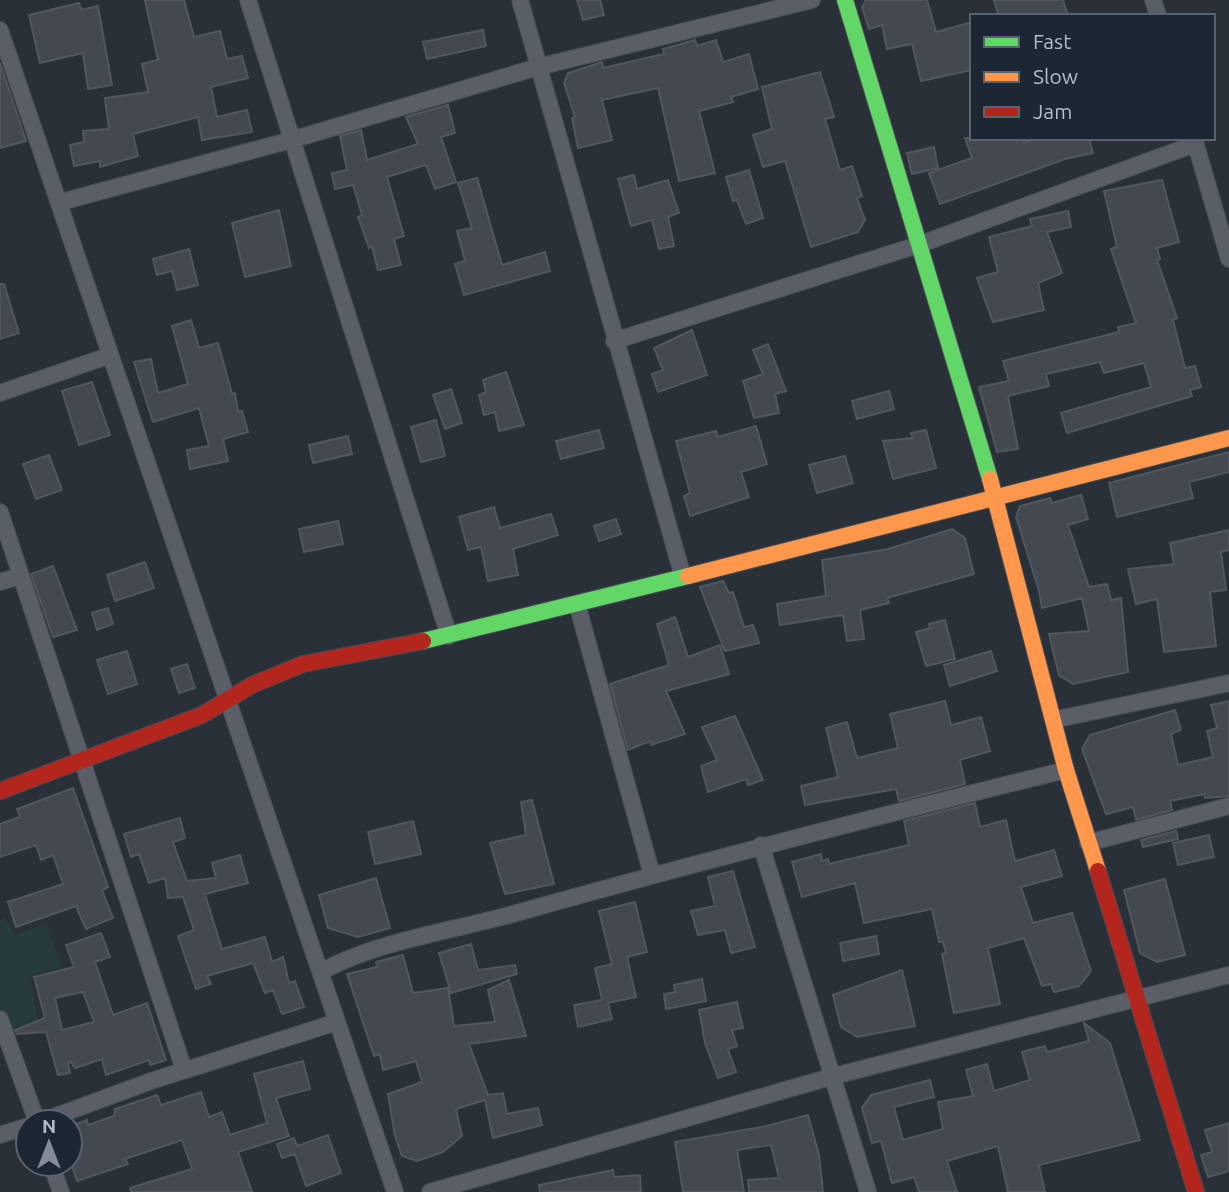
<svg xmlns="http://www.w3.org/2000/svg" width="1229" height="1192" font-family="Ubuntu,sans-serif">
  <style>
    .garden { fill: #273a3e }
    .building { fill: #444950; stroke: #52575f; stroke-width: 2; fill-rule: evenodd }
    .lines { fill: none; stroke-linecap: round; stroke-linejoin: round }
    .street-casing { stroke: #484c53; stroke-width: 18 }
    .fast-casing { stroke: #484c53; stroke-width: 18 }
    .slow-casing { stroke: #484c53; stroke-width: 18 }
    .jam-casing { stroke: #484c53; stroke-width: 18 }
    .street { stroke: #5a5e66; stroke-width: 16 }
    .fast { stroke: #63d668; stroke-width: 16 }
    .slow { stroke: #ff974d; stroke-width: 16 }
    .jam { stroke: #b3261e; stroke-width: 16 }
  </style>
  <rect width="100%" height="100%" fill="#2a3038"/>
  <path class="garden" d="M5 918 15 935 47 924 62 967 30 975 38 1021 7 1030 0 1008V920Z"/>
  <path class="building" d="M145 0H184L194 37 220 31 227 59 242 56 248 78 211 87 217 117 247 110 252 132 202 140 198 117 133 134 138 156 100 167V161L74 166 70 145 84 142 83 131 109 129 105 98 148 92 142 64 158 60Z
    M577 0H600L604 15 583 20Z
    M866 0H927L936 32 972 22V70L921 81 912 44 887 49 882 25 869 29 862 7Z
    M994 0H1063L1068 16H999Z
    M79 3 81 10 98 6 112 85 88 89 83 53 40 63 29 15Z
    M483 30 486 46 427 59 423 42Z
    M695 40 697 46 716 40 723 62 749 54 758 89 731 97 733 102 699 111 715 173 679 181 658 88 602 100 612 140 578 148 572 118 575 117 564 83 568 73 602 62 603 68 664 54 663 49Z
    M0 63 26 141 0 148Z
    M820 72 834 117 825 119 840 170 852 166 862 196 857 198 865 220 858 232 811 247 785 161 763 167 753 135 772 129 762 87Z
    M448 105 455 133 441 137 456 182 435 189 426 165 387 177 404 236 394 239 401 265 378 270 372 246 369 248 358 217 362 215 353 185 335 189 332 173 347 170 340 136 361 130 367 160 418 144 406 117Z
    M965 138H1022L1024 143 1037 138H1089L1093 153 1065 159 940 204 929 173 972 158Z
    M934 147 938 168 912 174 907 153Z
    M749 170 763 218 746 224 737 200 733 201 726 177Z
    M634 175 637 189 668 180 679 213 668 217 674 246 659 249 652 220 631 226 618 179Z
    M477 178 502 265 545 252 550 271 464 295 455 264 465 261 457 231 472 228 458 183Z
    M1162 180 1179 242 1157 248 1160 259 1157 260 1177 318 1173 320 1185 368 1195 366 1201 387 1190 390 1192 396 1067 433 1061 413 1151 387 1144 363 1104 373 1100 362 1046 374 1049 386 1008 396 1018 449 997 452 979 387 1009 381 1003 361 1119 332 1118 327 1136 323 1111 249 1117 247 1104 191Z
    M279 210 291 266 245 277 232 223Z
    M1068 211 1071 227 1047 232 1062 273 1038 283 1044 310 993 322 977 278 998 272 989 237 1032 226 1030 219Z
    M189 249 198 285 177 290 172 271 157 275 153 259Z
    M0 284H4L19 333 0 339Z
    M191 320 199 348 218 343 232 394 235 393 238 412 242 411 248 432 223 439 228 461 190 469 187 450 209 446 199 408 153 422 134 362 151 359 158 393 188 384 172 326Z
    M692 330 707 375 658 392 652 374 663 370 654 348Z
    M768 344 786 391 775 394 779 413 754 418 743 381 763 374 753 350Z
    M506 372 524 425 499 431 495 412 484 415 479 395 486 392 483 380Z
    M92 382 110 435 79 445 62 391Z
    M451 389 462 423 445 429 433 395Z
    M889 391 894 409 857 419 852 401Z
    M436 420 445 456 421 462 411 427Z
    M756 426 767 464 741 472 749 497 690 516 684 496 690 493 676 441 716 431 718 437Z
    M599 430 604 448 561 459 556 441Z
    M926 430 936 468 893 479 883 441 913 438 911 433Z
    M348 436 352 454 313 463 309 445Z
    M1229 452V472L1189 482 1193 498 1117 517 1109 483Z
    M49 455 62 490 36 499 23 464Z
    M845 456 853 483 817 493 809 465Z
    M1081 495 1088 519 1068 525 1089 587 1107 584 1111 600 1121 598 1128 672 1073 684 1059 675 1049 634 1089 631 1082 598 1042 608 1039 591 1016 517 1020 506 1050 498 1052 503Z
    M494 507 500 528 551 514 558 535 513 549 518 575 488 581 481 547 468 550 459 517Z
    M616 519 621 534 599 541 594 526Z
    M338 521 343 544 304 552 299 529Z
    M952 529 965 538 974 574 887 598 889 603 860 610 864 639 847 641 843 615 780 625 777 604 826 596 822 560 888 549Z
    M1229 530V550L1221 552 1226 590 1210 592 1216 646 1164 652 1157 599 1136 604 1128 569 1174 564 1170 543Z
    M145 562 154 588 115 601 107 575Z
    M53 566 77 630 53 637 31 574Z
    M723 581 729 593 733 592 744 627 753 625 759 643 725 651 700 587Z
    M108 608 113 624 97 630 92 613Z
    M675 617 688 657 720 645 729 674 666 691 685 734 651 745 650 741 628 750 610 684 669 665 657 624Z
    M945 620 955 659 926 666 916 632 930 628 929 624Z
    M127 651 137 684 108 694 97 660Z
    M991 651 997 671 950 686 944 665Z
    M187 664 195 688 179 693 171 669Z
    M945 701 951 725 981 717 990 751 960 760 965 784 899 801 896 789 805 805 801 786 838 777 826 728 847 722 857 758 898 748 890 714Z
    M1229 701V796L1205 798 1204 794 1170 801 1172 810 1136 820 1133 807 1106 814 1082 749 1090 735 1175 710 1181 730 1171 734 1178 765 1213 757 1207 731 1217 728 1211 705Z
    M735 716 763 780 748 785 746 779 708 792 701 766 717 760 702 727Z
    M73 788 108 887 102 890 113 918 86 929 76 906 16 927 8 902 63 884 53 855 41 860 36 845 0 857V824L20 817 17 809Z
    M532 800 554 884 505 894 490 843 526 835 521 802Z
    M975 803 980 827 1006 820 1015 861 1054 850 1062 876 1021 887 1033 923 1072 913 1091 971 1079 986 1054 992 1051 984 1042 986 1024 938 988 948 1000 1004 954 1013 942 954 946 953 943 942H939L932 909 864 923 855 883 802 897 792 862 821 854 822 861 828 859 829 864 909 845 904 821Z
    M180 818 185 838 173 842 187 881 216 878 212 863 240 855 248 883 205 894 222 949 265 937 272 962 283 957 289 983 295 981 304 1007 282 1014 273 990 265 993 253 963 207 976 211 984 196 989 178 936 194 930 183 897 168 898 165 878 149 883 139 854 131 857 124 834Z
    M413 821 421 854 375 864 368 832Z
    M1176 831 1178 839 1143 847 1141 840Z
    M1209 835 1214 857 1178 865 1173 843Z
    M733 871 755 947 731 953 725 930 698 935 691 911 715 906 708 877Z
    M376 878 390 928 358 937 328 928 319 895Z
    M1165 879 1185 955 1157 962 1140 953 1124 890Z
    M635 902 647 952 627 957 636 997 608 1003 612 1019 578 1027 574 1005 602 1000 595 968 612 964 599 911Z
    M101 933 110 957 95 962 113 1015 147 1003 166 1060 150 1065 149 1060 106 1075 102 1059 75 1068 71 1062 68 1063 70 1073 58 1075 46 1032 17 1034 15 1030 45 1018 34 977 74 967 66 945ZM83 992 94 1022 62 1030 55 998Z
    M876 936 879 954 843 961 840 943Z
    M471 944 478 970 515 965 517 974 451 993 439 953Z
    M403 955 413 993 448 988 454 1026 495 1022 488 990 509 980 526 1036 469 1044 488 1095 503 1093 507 1114 538 1108 542 1125 493 1138 485 1100 456 1109 462 1136 443 1152 417 1161 402 1156 395 1136 388 1094 422 1082 416 1061 383 1070 380 1054 374 1056 347 974 377 967 376 962Z
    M902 970 915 1026 857 1037 841 1027 833 995Z
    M702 979 706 1001 666 1009 664 994 675 992 674 985Z
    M737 1002 743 1028 732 1030 737 1046 728 1049 736 1072 718 1078 705 1043 699 1010Z
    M1084 1023 1110 1043 1140 1140 1039 1165 1045 1192H1008L998 1146 947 1161 957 1192H919L914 1177 892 1183 881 1141 872 1143 862 1108 871 1095 930 1080 934 1097 894 1107 903 1140 943 1129 938 1102 973 1096 966 1070 987 1064 994 1091 1030 1080 1022 1052 1045 1046 1047 1052 1089 1041Z
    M303 1061 310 1089 276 1098 289 1136 238 1152 252 1192H131L130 1188 192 1169 182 1140 125 1159 128 1164 77 1181 70 1160V1126L87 1120 88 1125 114 1116 115 1109 157 1095 161 1105 201 1092 209 1117 222 1112 230 1135 267 1123 254 1074Z
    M808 1115 819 1155 823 1192H749L748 1180 779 1178 771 1145 737 1150 744 1192H683L675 1142 767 1126Z
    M1229 1123V1171L1208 1177 1201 1155 1212 1152 1205 1130Z
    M328 1135 341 1173 306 1186 295 1154 282 1158 277 1144 294 1138 297 1146Z
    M613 1170 614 1177 640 1175 641 1192H540L539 1185Z"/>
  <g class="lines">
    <g class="street-casing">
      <path id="street" d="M248 0 449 636
        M520 0 683 577
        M1153 0 1158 16
        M0 30 395 1192
        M1194 138 1229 259
        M61 202 291 140 538 67 812 0
        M614 341 918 245 1195 144
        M0 393 108 356
        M0 512 184 1070
        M0 582 20 576
        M577 604 652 875
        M1053 720 1229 683
        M1088 843 1229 806
        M761 845 868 1192
        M322 971C383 939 455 931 520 912 701 861 883 815 1066 770
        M0 1019 37 1122
        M40 1122 151 1081 337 1022
        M0 1135 28 1126
        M51 1164 61 1192
        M430 1192 834 1076 1229 975"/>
    </g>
    <g class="fast-casing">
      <path id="fast" d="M845 0 990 479
        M423 641 688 576"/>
    </g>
    <g class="slow-casing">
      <path id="slow" d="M990 479 1066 770 1098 871
        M688 576 1229 438"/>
    </g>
    <g class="jam-casing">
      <path id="jam" d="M0 791 202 715 252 685 303 664 423 641
        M1098 871 1196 1192"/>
    </g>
    <use href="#street" class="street"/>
    <use href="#fast" class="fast"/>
    <use href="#slow" class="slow"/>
    <use href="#jam" class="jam"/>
  </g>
  <rect x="970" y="14" width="245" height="126" fill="#1d2633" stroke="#59626f" stroke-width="2"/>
  <rect x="984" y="37" width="35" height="10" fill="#63d668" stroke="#59626f" stroke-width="2"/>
  <text x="1033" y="49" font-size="21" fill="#b4bcc9">Fast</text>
  <rect x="984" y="72" width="35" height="10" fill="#ff974d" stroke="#59626f" stroke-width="2"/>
  <text x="1033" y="84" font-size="21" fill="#b4bcc9">Slow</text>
  <rect x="984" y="107" width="35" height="10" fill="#b3261e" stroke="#59626f" stroke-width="2"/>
  <text x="1033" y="119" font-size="21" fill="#b4bcc9">Jam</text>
  <g transform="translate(49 1143)"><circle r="33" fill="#1d2633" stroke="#59626f" stroke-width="2"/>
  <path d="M0-5L12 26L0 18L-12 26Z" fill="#848b96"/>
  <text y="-10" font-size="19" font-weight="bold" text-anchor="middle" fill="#b4bcc9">N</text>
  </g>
</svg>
